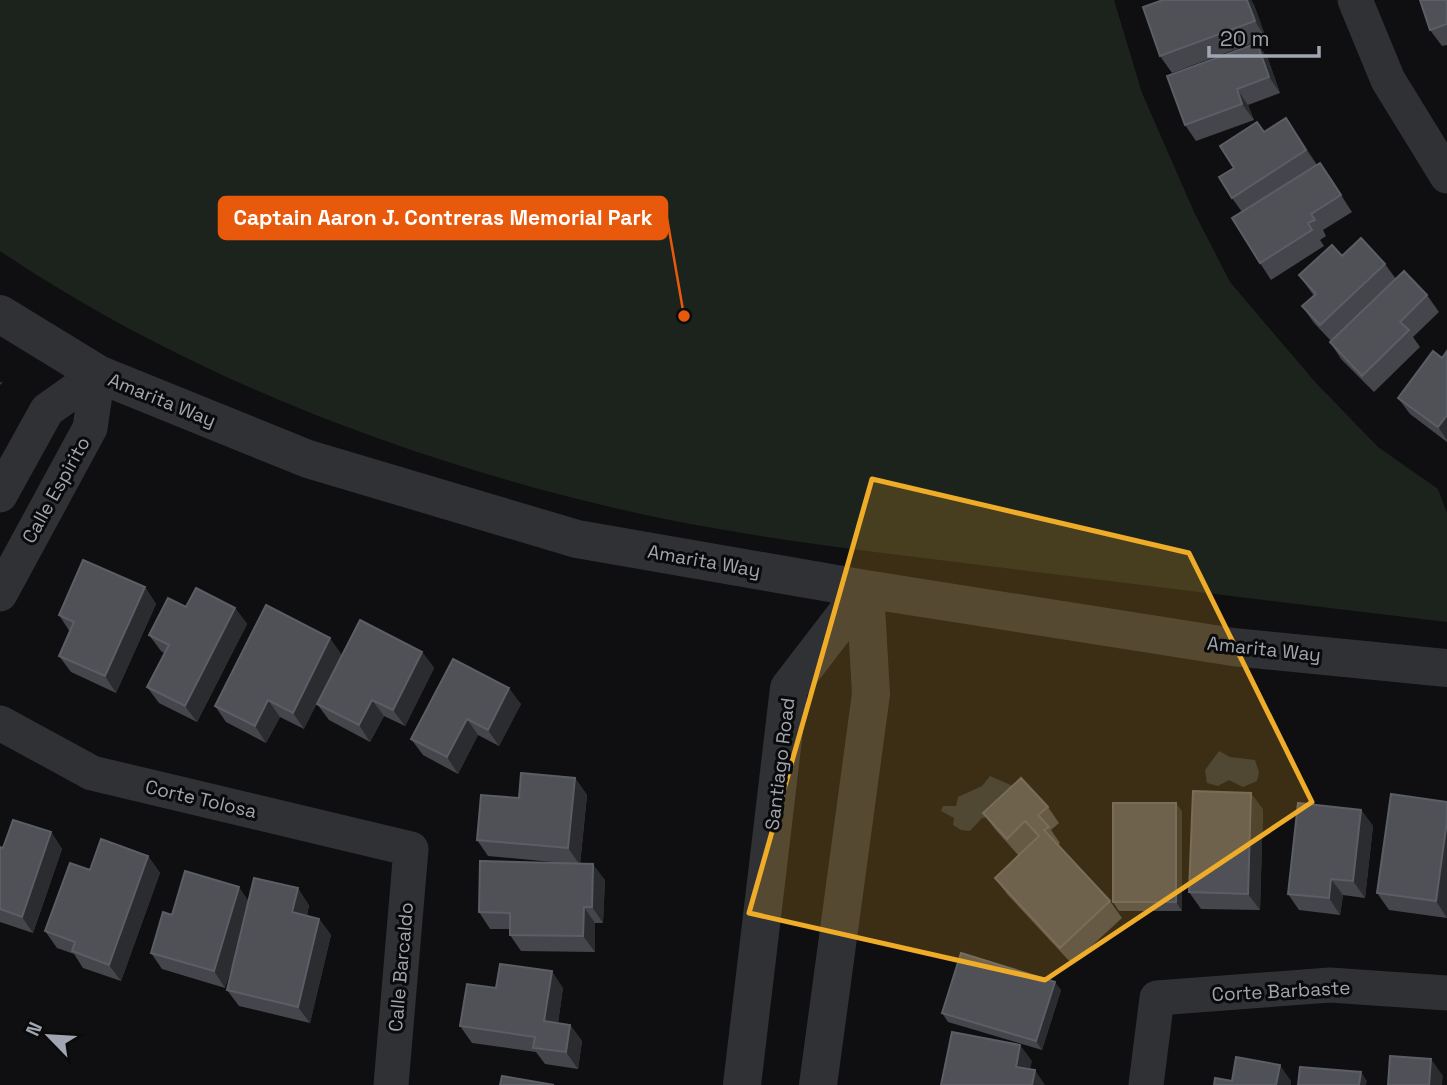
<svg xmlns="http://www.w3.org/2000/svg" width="1447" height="1085" font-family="'Space Grotesk',sans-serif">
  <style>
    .green { fill: #1c231c }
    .water { fill: #283036 }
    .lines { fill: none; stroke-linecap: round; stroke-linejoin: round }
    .path { stroke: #36383c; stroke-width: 4.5; stroke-dasharray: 3.5 5; stroke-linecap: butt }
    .minor { stroke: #303135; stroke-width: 35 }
    .tertiary { stroke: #303135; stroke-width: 38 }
    .wall { fill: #45464c }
    .shaded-wall { fill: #2b2c30 }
    .building { fill: #4f5157; stroke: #5b5e65; stroke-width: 2 }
    .marked { fill: #efac29; fill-opacity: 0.2; stroke: #efac29; stroke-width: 5; stroke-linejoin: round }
    .labels { text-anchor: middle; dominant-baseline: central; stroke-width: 6; stroke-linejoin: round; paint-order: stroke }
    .street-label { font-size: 19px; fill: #a0a6b1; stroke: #0a0a0b }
    .leader { fill: none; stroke: #e8590c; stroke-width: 2.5 }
    .callout-dot { fill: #e8590c; stroke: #0a0a0b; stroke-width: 2.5 }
    .callout { fill: #e8590c; stroke: #e8590c; stroke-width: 2.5 }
    .callout-label { font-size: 21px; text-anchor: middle; font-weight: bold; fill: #fff }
  </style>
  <rect width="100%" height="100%" fill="#0f0f11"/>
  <path class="green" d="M0 0H1114L1142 93 1194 212 1230 282 1315 382 1378 447 1438 489 1447 513V622C1294 604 1141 585 988 566 860 550 731 536 606 506 394 455 181 373 0 251Z"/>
  <path class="water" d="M1219 751 1230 757 1255 760 1259 772 1257 781 1243 787 1229 780 1218 786 1207 783 1205 770Z
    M990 776 1013 786 991 817 982 818 970 831 961 830 953 825 954 818 941 811 943 806H956L958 797 982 786Z"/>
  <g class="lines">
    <path class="path" d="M0 383 1 384"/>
    <path class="minor" d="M1355 0 1388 80 1447 176
      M0 495 47 410 98 374
      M0 594 90 428 98 374
      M0 723 92 773 411 849 391 1085
      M1146 1085 1157 998 1330 985 1447 993"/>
    <path class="tertiary" d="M0 314 98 374 308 459 577 539 865 589 1233 647 1447 668
      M742 1085 789 688 865 589
      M818 1085 871 694 865 589"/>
  </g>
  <path class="wall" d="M1163 0H1251L1254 5 1266 38 1172 73 1160 56Z
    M1447 0V45L1442 46 1430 30Z
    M1257 43 1268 59 1280 93 1248 105 1254 120 1196 141 1185 125Z
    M1286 118 1317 165 1320 163 1352 212 1323 230 1326 236 1320 240 1324 246 1271 280 1260 263 1242 212 1232 198 1234 168 1257 122 1264 132Z
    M1342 256 1385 264 1396 279 1427 295 1439 312 1413 337 1420 347 1374 392 1341 359 1330 342 1331 341 1314 323 1302 306 1314 296 1299 275Z
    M1447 351V442L1410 414 1398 398 1442 358Z
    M145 587 156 604 116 693 71 672 59 656 70 632 59 615Z
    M235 608 247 624 197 722 159 703 147 687 164 653 161 651 149 635Z
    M330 638 304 729 280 717 266 743 226 722 215 706Z
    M422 652 434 668 405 726 384 716 370 742 329 720 317 704Z
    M453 659 521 704 499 746 478 735 458 774 423 755 411 739Z
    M575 778 587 795 580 864 605 880 603 923H595V952L521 951 510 935V929H490L479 912 563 863 488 856 477 840 519 798Z
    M1447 802V918L1389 910 1377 893Z
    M1048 807 1059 823 1051 830 1060 843 1058 845 1110 901 1122 918 1072 964 1007 894 995 878 1018 855 995 829 983 813Z
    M1263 809 1260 910 1201 909 1189 892Z
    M1361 810 1373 826 1365 898 1343 895 1340 915 1299 910 1288 894Z
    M1182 811V911H1119L1113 902Z
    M51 832 62 849 33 933 0 922V847L3 848Z
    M148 856 160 873 121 981 83 968 74 954 57 948 45 931 90 870Z
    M249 901 309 905 307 916 319 919 331 935 310 1023 239 1006 227 990 240 939 225 988 162 969 151 953 172 915Z
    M496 988H563L558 1023 570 1025 582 1041 578 1069 545 1064 536 1052 472 1043 460 1026Z
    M1061 990 1042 1050 948 1022 942 1013Z"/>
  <path class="shaded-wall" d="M1247 0H1251L1254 5 1266 38 1255 21Z
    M1257 43 1268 59 1280 93 1269 77Z
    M1237 89 1248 105 1254 120 1242 104Z
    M1286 118 1298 135 1318 166 1306 150Z
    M1320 163 1332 179 1352 212 1341 195Z
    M1447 415V440L1438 427Z
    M145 587 156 604 116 693 105 676Z
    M235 608 247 624 197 722 185 706Z
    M330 638 342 655 304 729 293 713Z
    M422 652 434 668 405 726 393 710Z
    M509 688 521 704 499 746 488 730Z
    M268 700 280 717 266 743 255 726Z
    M372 700 384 716 370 742 359 725Z
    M467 719 478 735 458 774 447 757Z
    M575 778 587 795 580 865 568 848Z
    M1251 793 1263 809 1260 910 1248 894Z
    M1176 803 1182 811V911L1176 902Z
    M1361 810 1373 826 1365 898 1353 881Z
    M1447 821V918L1436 901Z
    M51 832 62 849 33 933 22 917Z
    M148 856 160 873 121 981 109 965Z
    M593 864 605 880 603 923 592 907Z
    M1331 879 1343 895 1340 915 1329 898Z
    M239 887 250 903 225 988 214 971Z
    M298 888 309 905 304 928 292 912Z
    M584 907 595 923V952L583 936Z
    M319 919 331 935 310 1023 298 1007Z
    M552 971 563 988 556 1037 544 1021Z
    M1055 982 1061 990 1042 1050 1036 1041Z
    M570 1025 582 1041 578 1069 566 1052Z
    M1020 1045 1032 1061 1027 1084 1016 1067Z
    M1431 1059 1443 1076 1442 1085H1429Z
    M1280 1065 1291 1081V1085H1276Z
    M1035 1070 1045 1085H1032Z
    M1361 1072 1367 1081 1366 1085H1359Z"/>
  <path class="building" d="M1163 0H1247L1255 21 1160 56 1143 7Z
    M1420 0H1447V24L1430 30Z
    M1257 43 1269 77 1237 89 1242 104 1185 125 1167 76Z
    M1286 118 1306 150 1232 198 1219 177 1234 168 1220 146 1257 122 1264 132Z
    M1320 163 1341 195 1311 214 1315 220 1308 223 1312 230 1260 263 1232 218Z
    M1361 238 1385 264 1320 325 1302 306 1316 294 1299 275 1332 245 1342 256Z
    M1404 271 1427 295 1400 322 1409 330 1362 376 1330 342Z
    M1433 351 1442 358 1447 351V415L1438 427 1398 398Z
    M83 560 145 587 105 676 59 656 74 622 59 615Z
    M196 588 235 608 185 706 147 687 169 645 149 635 168 598 186 607Z
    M266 605 330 638 293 713 268 700 255 726 215 706Z
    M360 620 422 652 393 710 372 700 359 725 317 704Z
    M453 659 509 688 488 730 467 719 447 757 411 739Z
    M521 773 575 778 568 848 477 840 481 795 519 798Z
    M1021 778 1048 807 1038 815 1049 827 1044 830 1110 901 1060 948 995 878 1039 836 1025 821 1007 839 983 813Z
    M1193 791 1251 793 1248 894 1189 892Z
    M1391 794 1447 802V821L1436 901 1377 893Z
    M1113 803H1176V902H1113Z
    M1298 803 1361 810 1353 881 1331 879 1329 898 1288 894Z
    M13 820 51 832 22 917 0 909V847L3 848Z
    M101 839 148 856 109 965 72 951 75 942 45 931 70 863 90 870Z
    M480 861 593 864 592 907H584L583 936 510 935V913L479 912Z
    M185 871 239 887 214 971 151 953 163 912 172 915Z
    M254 878 298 888 292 912 319 919 298 1007 227 990Z
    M961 953 1055 982 1036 1041 942 1013Z
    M500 964 552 971 544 1021 570 1025 566 1052 533 1048 535 1037 460 1026 467 984 496 988Z
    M952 1032 1020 1045 1016 1067 1035 1070 1032 1085H941Z
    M1390 1056 1431 1059 1429 1085H1388Z
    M1236 1057 1280 1065 1276 1085H1214L1215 1078 1232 1081Z
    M1300 1067 1361 1072 1359 1085H1298Z
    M502 1076 554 1085H500Z"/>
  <path class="marked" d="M872 479 1189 553 1312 802 1045 980 749 913Z"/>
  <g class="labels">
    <g class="street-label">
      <text transform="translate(162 400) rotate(22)">Amarita Way</text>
      <text transform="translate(56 490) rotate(-61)">Calle Espirito</text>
      <text transform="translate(704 561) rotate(10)">Amarita Way</text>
      <text transform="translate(1264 649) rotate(6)">Amarita Way</text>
      <text transform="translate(780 764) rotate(-83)">Santiago Road</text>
      <text transform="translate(201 799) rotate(13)">Corte Tolosa</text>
      <text transform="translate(401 967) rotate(-85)">Calle Barcaldo</text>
      <text transform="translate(1281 991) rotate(-3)">Corte Barbaste</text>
    </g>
  </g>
  <path class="leader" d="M684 316L667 218"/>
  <circle class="callout-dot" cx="684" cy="316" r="7"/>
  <rect class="callout" x="219" y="197" width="448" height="42" rx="7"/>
  <g class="callout-label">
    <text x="443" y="225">Captain Aaron J. Contreras Memorial Park</text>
  </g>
  <g transform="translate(49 1036) rotate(295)" stroke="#0a0a0b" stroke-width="5" paint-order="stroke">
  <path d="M0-5L12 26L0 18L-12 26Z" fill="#a0a6b1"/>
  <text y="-10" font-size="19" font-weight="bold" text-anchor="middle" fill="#a0a6b1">N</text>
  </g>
  <path d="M1209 46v10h110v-10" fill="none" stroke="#a0a6b1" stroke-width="3.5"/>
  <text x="1220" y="46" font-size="21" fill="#a0a6b1" stroke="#0a0a0b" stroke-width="5" paint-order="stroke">20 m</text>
</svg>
